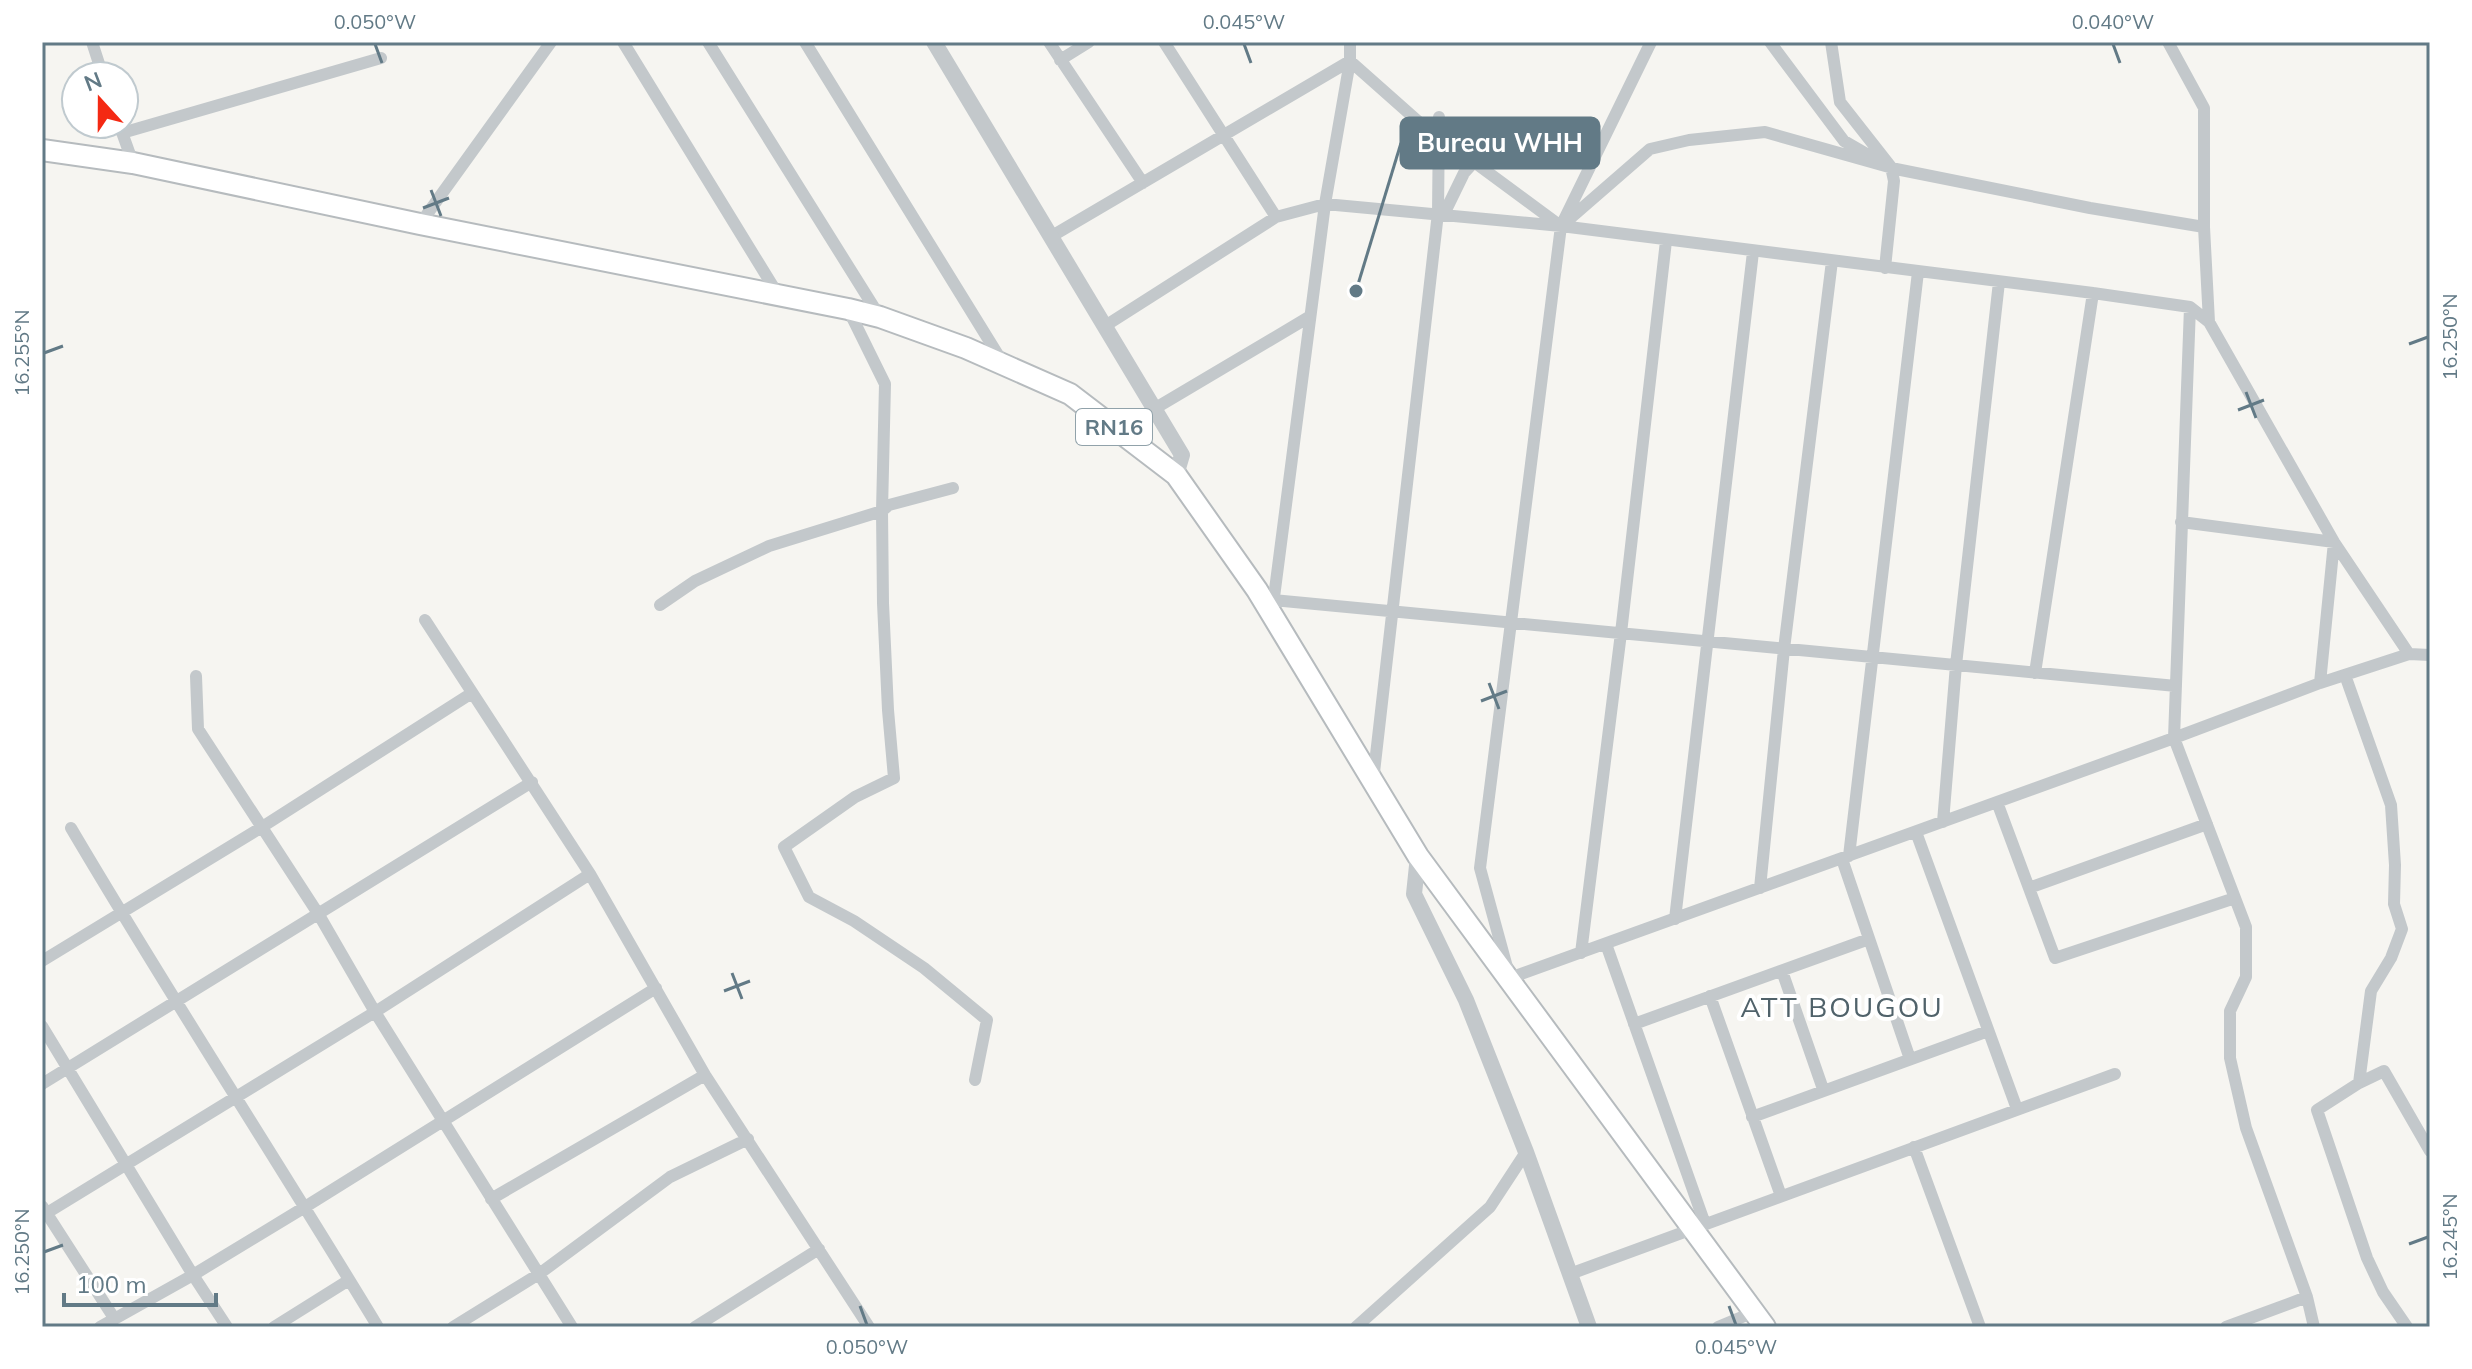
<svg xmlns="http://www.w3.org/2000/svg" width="2472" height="1369" font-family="Mulish,sans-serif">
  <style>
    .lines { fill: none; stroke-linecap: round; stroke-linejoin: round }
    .primary-casing { stroke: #b6bbbe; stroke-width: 24 }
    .minor { stroke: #c3c8cb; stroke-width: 12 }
    .tertiary { stroke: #c3c8cb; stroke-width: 16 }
    .primary { stroke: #fff; stroke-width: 20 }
    .ticks { fill: none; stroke: #627a86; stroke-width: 3 }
    .labels { text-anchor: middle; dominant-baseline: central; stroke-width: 8; stroke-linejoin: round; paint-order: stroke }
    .shield { fill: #fff; stroke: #91a2aa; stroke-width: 2 }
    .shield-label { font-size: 22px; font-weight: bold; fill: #627a86 }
    .quarter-label { font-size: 28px; letter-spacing: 2px; fill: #50626a; stroke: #fff }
    .leader { fill: none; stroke: #627a86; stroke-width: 3 }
    .callout-dot { fill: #627a86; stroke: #fff; stroke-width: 3 }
    .callout { fill: #627a86; stroke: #627a86; stroke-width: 3 }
    .callout-label { font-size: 26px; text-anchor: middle; font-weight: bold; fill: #fff }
    .neatline { fill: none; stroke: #627a86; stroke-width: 3 }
    .ticks-label { font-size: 20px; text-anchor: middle; fill: #627a86 }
  </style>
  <rect width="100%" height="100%" fill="#f6f5f1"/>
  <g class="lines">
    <g class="primary-casing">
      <path id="primary" d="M42 150 133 163 420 224 848 309 880 317 966 348 1070 394 1176 475 1257 590 1418 856 1765 1327"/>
    </g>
    <path class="minor" d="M92 42 103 76
      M623 42 777 293
      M708 42 880 317
      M805 42 1003 363
      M1049 42 1143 183
      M1164 42 1276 217
      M1651 42 1561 226 1480 868 1510 978 2174 738 2320 683 2409 654 2430 655
      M1770 42 1844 141 1870 156
      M1831 42 1840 102 1891 167 1894 181 1885 268
      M2168 42 2204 108V227L2209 322 2334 542 2409 654
      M1060 60 1089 42
      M119 124 133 163
      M122 133 381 58
      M1444 214 1464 173 1474 162
      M1566 222 1650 149 1689 140 1765 132 1896 169 2090 208 2204 227
      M420 224 551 42
      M1052 236 1350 61 1438 139 1474 162 1558 224
      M2190 307 2174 738 2246 927V977L2230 1011V1058L2246 1128 2307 1297 2314 1327
      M848 309 885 384 882 511 883 603 888 710 894 778 855 797 784 847 809 897 854 921 924 968 987 1020 975 1080
      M1105 326 1276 217 1325 204 1561 226 2093 293 2190 307 2209 322
      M1154 409 1309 317
      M2181 522 2334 542 2320 683
      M1273 600 2176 686
      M660 605 695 581 769 546 882 511 889 505 953 488
      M1273 605 1325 204 1350 61V42
      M425 620 590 874 705 1075 869 1327
      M2035 673 2093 293
      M2345 675 2391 805 2395 865 2394 904 2402 929 2391 958 2371 991 2359 1083 2317 1110 2367 1258 2383 1292 2407 1327
      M196 676 198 729 319 915 375 1012 572 1327
      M1373 781 1438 213 1439 117
      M1997 802 2055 958 2235 898
      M1943 822 1956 665 1999 282
      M71 828C170 996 277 1160 378 1327
      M1916 832 2017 1109
      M1849 856 1918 272
      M1842 859 1910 1059
      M1760 888 1784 649 1832 261
      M2029 888 2207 824
      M1675 919 1753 252
      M1606 944 1705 1224
      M1581 953 1621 633 1666 241
      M42 961 262 827 472 693
      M1782 971 1823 1089
      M1710 996 1781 1196
      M1634 1024 1869 939
      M42 1026 193 1275 227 1327
      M2359 1083 2384 1071 2430 1151
      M42 1084 532 782
      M1752 1117 1988 1031
      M1914 1147 1980 1327
      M491 1199 705 1075
      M42 1206 114 1318
      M42 1216 375 1012 590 874
      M1570 1274 2115 1074
      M100 1327 193 1275 305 1207 656 988
      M274 1327 349 1280
      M453 1327 539 1274 670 1177 748 1139
      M695 1327 819 1249
      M1356 1327 1490 1207 1526 1152
      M1718 1327 1754 1312
      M2226 1327 2307 1297"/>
    <path class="tertiary" d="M934 42 1182 455 1176 475
      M1418 856 1414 894 1466 1000 1526 1152 1589 1327"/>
    <use href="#primary" class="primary"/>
  </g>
  <path class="ticks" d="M375 44 382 63M1244 44 1251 63M2113 44 2120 63M431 190 441 216M423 208 449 198M2409 344 2428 337M44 353 63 346M2246 392 2256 418M2238 410 2264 400M1489 683 1499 709M1481 701 1507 691M732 973 742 999M724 991 750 981M2409 1244 2428 1237M44 1252 63 1245M860 1306 867 1325M1729 1306 1736 1325"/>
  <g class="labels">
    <rect class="shield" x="1076" y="409" width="76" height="36" rx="6"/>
    <g class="shield-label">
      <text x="1114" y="427">RN16</text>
    </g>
    <g class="quarter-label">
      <text x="1842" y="1006">ATT BOUGOU</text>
    </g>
  </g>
  <path class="leader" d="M1356 291L1401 143"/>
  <circle class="callout-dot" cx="1356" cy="291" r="8"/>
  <rect class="callout" x="1401" y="118" width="198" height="50" rx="8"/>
  <g class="callout-label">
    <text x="1500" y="152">Bureau WHH</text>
  </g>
  <rect width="2472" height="1369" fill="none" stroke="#ffffff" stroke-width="88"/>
  <g transform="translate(100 100) rotate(339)"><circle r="38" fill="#ffffff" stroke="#c0cacf" stroke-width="2"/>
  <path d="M0-6L14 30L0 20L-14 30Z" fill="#f42913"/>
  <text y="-12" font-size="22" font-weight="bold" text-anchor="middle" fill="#627a86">N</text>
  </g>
  <path d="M64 1293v12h152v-12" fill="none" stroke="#627a86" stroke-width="4"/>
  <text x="76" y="1293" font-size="24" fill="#627a86" stroke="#ffffff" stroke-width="6" paint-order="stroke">100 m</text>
  <rect x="44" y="44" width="2384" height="1281" class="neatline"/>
  <g class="ticks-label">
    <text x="375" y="29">0.050°W</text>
    <text x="1244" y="29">0.045°W</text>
    <text x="2113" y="29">0.040°W</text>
    <text transform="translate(2450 337) rotate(-90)" y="7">16.250°N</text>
    <text transform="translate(22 353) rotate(-90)" y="7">16.255°N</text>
    <text transform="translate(2450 1237) rotate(-90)" y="7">16.245°N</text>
    <text transform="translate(22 1252) rotate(-90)" y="7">16.250°N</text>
    <text x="867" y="1354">0.050°W</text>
    <text x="1736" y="1354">0.045°W</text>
  </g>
</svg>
